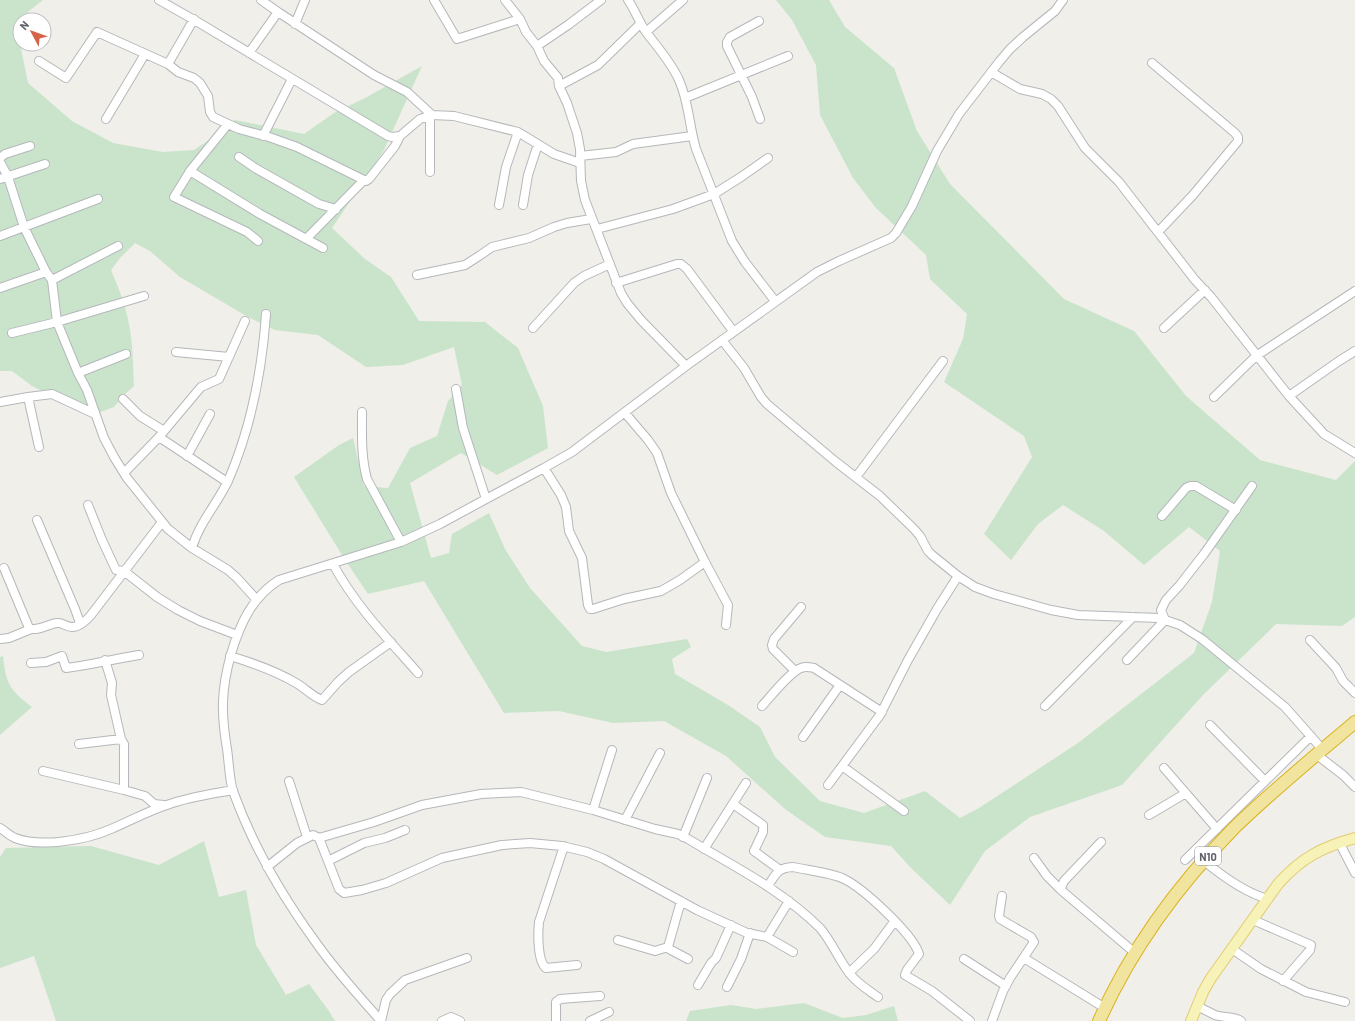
<svg xmlns="http://www.w3.org/2000/svg" width="1355" height="1021" font-family="Barlow,sans-serif">
  <style>
    .green { fill: #c9e4cb }
    .lines { fill: none; stroke-linecap: round; stroke-linejoin: round }
    .minor-casing { stroke: #b5b7bb; stroke-width: 10 }
    .major-casing { stroke: #e1cc70; stroke-width: 12 }
    .highway-casing { stroke: #dbb21d; stroke-width: 14 }
    .minor { stroke: #fff; stroke-width: 8 }
    .major { stroke: #f6f2b8; stroke-width: 10 }
    .highway { stroke: #f1e49f; stroke-width: 12 }
    .labels { text-anchor: middle; dominant-baseline: central; stroke-width: 3.5; stroke-linejoin: round; paint-order: stroke }
    .shield { fill: #fff; stroke: #909195; stroke-width: 1 }
    .shield-label { font-size: 11px; font-weight: bold; fill: #606267 }
  </style>
  <rect width="100%" height="100%" fill="#f0efe9"/>
  <path class="green" d="M0 0H43L29 11 25 20H20V44L28 83 72 121 113 143 163 152 194 150 221 132 235 120 304 134 334 113 367 97 422 66 383 152 332 228 365 259 391 277 419 321 485 322 518 348 543 406 548 448 497 475 461 453 410 483 431 558 449 553 452 534 489 513 505 549 530 588 582 646 606 652 687 639 691 647 672 659 675 674 728 705 760 727 775 757 820 801 864 813 925 791 960 818 979 808 1078 743 1194 653 1212 602 1220 551 1189 527 1144 565 1104 531 1063 505 1038 524 1011 560 984 534 1032 457 1024 436 944 382 963 339 967 314 930 279 926 255 876 208 853 178 820 115 816 65 792 20 776 0H829L845 27 894 68 917 131 950 184 1064 299 1134 331 1186 396 1260 460 1336 480 1355 461V617L1342 626 1276 624 1203 695 1122 785 1030 817 985 851 950 905 911 868 891 846 825 837 785 809 726 756 664 721 613 723 559 711 504 713 424 581 368 594 342 555 294 477 339 445 353 438 364 486 388 488 410 448 437 436 448 401 462 385 454 347 403 365 366 367 318 335 275 330 248 317 180 277 150 251 135 243 120 258 111 270C119 289 127 309 130 330 133 348 133 368 134 386L124 395 114 407 92 415 32 386 12 371H0Z
    M3 656C6 685 10 690 32 707L0 735V657Z
    M204 841 219 897 246 890 256 945 286 995 309 984 329 1011 335 1021H56L34 956 0 968V857L6 848 91 846 159 865Z
    M804 1003 843 1018 866 1015 894 1006 898 1021H686L690 1011 731 1005 756 1009Z"/>
  <g class="lines">
    <g class="minor-casing">
      <path id="minor" d="M159 0 196 21 388 136 392 137 400 136 420 119 432 115 454 116 518 132 554 154 580 163
        M261 0 278 12 374 75 407 92 432 115
        M434 0 457 39 520 19
        M505 0 520 19 526 32 537 46 544 61 558 78 559 86 567 103 577 133 580 149 581 181 585 200 621 293 627 303 641 320 686 366
        M628 0C635 10 639 22 646 32 658 48 671 62 679 80 689 102 689 126 696 149L732 241 745 262 775 301
        M759 21 730 37 727 42V46L752 97 760 119
        M295 24 305 0
        M646 32 683 0
        M537 46 568 25 601 0
        M249 53 278 12
        M39 61 66 78 97 32 168 64 178 72 194 78 200 83 208 96 210 112 213 117 239 129 269 137 297 147 366 181 369 179 395 146 400 136
        M1152 63 1235 133 1238 137V141L1193 195 1158 232
        M168 64 194 19
        M991 72 1020 89 1042 94 1051 99 1058 106 1085 148 1119 182 1195 280 1211 297 1289 396 1324 434 1355 453
        M559 86 598 65 640 24
        M685 98 788 56
        M430 116V172
        M106 119 145 54
        M228 124 190 171 174 197 247 232 258 241
        M263 136 292 79
        M580 156 616 152 633 144 692 136
        M239 157 255 168 319 204 336 209
        M0 158 5 154 30 146
        M0 162 8 177 24 227 46 272 52 280 57 322 78 373 87 390 104 438 114 457 127 478 168 529 192 548 228 570 237 578 256 599
        M190 171 260 214 323 248
        M0 179 45 164
        M499 205 506 167 518 132
        M523 205 528 175 538 144
        M597 229 673 209 714 194 741 177 768 158
        M0 236 98 199
        M307 238 364 180
        M417 275 465 265 479 256 492 247 529 238 554 227 567 223 591 219
        M52 280 118 246
        M616 283 677 264H681L687 269 733 331
        M0 288 46 272
        M533 328 574 283 584 276 610 264
        M1164 328 1205 290
        M12 333 57 322 144 296
        M722 340 744 368 761 397 767 404 836 462 880 496 914 529 920 536 928 551 932 555 958 576 975 587 994 594 1051 610 1078 615 1159 618 1180 625 1202 639 1285 707 1323 750
        M176 352 229 357
        M78 373 126 354
        M456 389 463 428 486 499
        M1289 396 1339 361 1355 351
        M28 397 39 447
        M1214 397 1256 356 1355 291
        M123 399 140 416 164 431
        M0 402 28 397 52 394 95 414
        M362 412C362 435 361 457 367 479L401 542
        M625 413 648 440 657 453 671 493 705 562 728 605 726 625
        M159 437 227 482
        M187 456 210 414
        M544 468 561 495 566 507 569 531 582 558 588 605 590 609H593L624 599 661 591 680 580 705 562
        M124 473 159 437 201 387 219 379 245 321
        M856 477 943 361
        M88 505 102 540 116 570 124 571 157 597 178 610 200 621 237 635
        M1162 516 1186 488 1190 486H1196L1236 510
        M37 520 75 609 80 623
        M192 548C199 523 217 504 228 481 251 428 262 371 266 314
        M333 564C355 605 387 638 418 673
        M4 568 29 628C37 632 48 624 57 623 62 622 66 627 72 627 79 627 87 620 91 615L162 522
        M0 639 9 638 31 629
        M1310 640 1336 668 1343 681 1355 693
        M230 656C253 663 276 671 296 683 305 688 313 697 322 700L338 682 349 672 391 642
        M105 660 112 683 111 695 121 739 124 744V790
        M1127 660 1165 620 1161 610 1166 600 1179 586 1204 554 1252 486
        M31 663 46 662 62 656 66 668C91 665 114 659 139 655
        M795 671 773 649 772 645 774 639 801 607
        M762 706C771 696 790 672 801 668 806 666 809 667 814 668L882 712
        M1045 706 1133 617
        M1210 725 1265 781
        M803 737 840 685
        M79 744 121 739
        M1317 755 1343 775 1355 787
        M842 766 904 811
        M1164 768 1217 829
        M43 771 124 790 145 796 154 804 164 805
        M289 781 307 837
        M828 785 880 715 908 660 937 609 958 576
        M733 804 763 825V832L754 851 780 870
        M593 810 612 750
        M1149 815 1186 793
        M625 820 660 753
        M0 828C5 831 10 836 15 838 41 848 86 840 111 829 130 821 148 811 167 805 188 797 211 794 233 790
        M683 837 707 778
        M319 838 339 889 344 893 362 890 386 883 442 858 502 845 530 843 562 846 587 852 604 859 697 910 747 933 767 937 793 952
        M1101 842 1064 881 1061 888V890L1135 953
        M1339 842 1355 873
        M564 846 539 922C538 932 537 961 546 968L577 965
        M704 849 746 783
        M1034 858 1047 876 1061 890
        M1185 860 1311 736
        M328 861 364 843 385 838 405 830
        M1204 861C1221 875 1246 893 1268 899
        M267 867 297 843 313 835 319 838 374 822 422 805 481 794 521 792 593 810 655 829 678 834 688 839C733 866 782 890 820 928 832 942 839 960 850 974 858 984 868 990 878 997
        M768 886C776 874 777 868 793 867 806 870 833 873 844 879 863 888 913 934 919 954L907 970 905 975 932 991 970 1021
        M681 901 668 947 669 949 688 959
        M1253 920 1311 945 1310 950 1283 981
        M767 937 789 901
        M618 940 655 951 668 947
        M1232 949 1261 969 1306 992 1345 1002
        M1024 958 1105 1008
        M964 959 1006 986
        M849 973 874 949 894 922
        M698 985 711 963 716 958 731 925
        M727 987 741 959 750 933
        M1197 1006C1203 1009 1209 1012 1215 1015 1224 1018 1234 1016 1241 1021
        M381 1021C359 996 336 971 317 944 284 899 252 844 233 791 229 778 229 762 227 749 221 713 221 690 231 654 240 624 252 597 279 580L401 542 440 524 486 499 544 468 572 452 686 366 817 272 839 261 891 238 896 233 912 206 937 151 959 114 999 62 1010 49 1023 37 1055 11 1063 0
        M381 1021 386 1000 390 994 405 980 467 958
        M442 1021 451 1017 460 1021
        M556 1021V1002L560 999 600 996
        M590 1021 609 1012
        M992 1021 1003 991 1010 978 1034 942 1031 937 1000 919 999 916 1002 896"/>
    </g>
    <g class="major-casing">
      <path id="major" d="M1191 1021 1203 992 1211 978 1278 884C1301 858 1322 847 1355 838"/>
    </g>
    <g class="highway-casing">
      <path id="highway" d="M1099 1021C1131 949 1179 884 1234 828 1272 791 1314 757 1355 722"/>
    </g>
    <use href="#minor" class="minor"/>
    <use href="#major" class="major"/>
    <use href="#highway" class="highway"/>
  </g>
  <g class="labels">
    <rect class="shield" x="1195" y="847" width="26" height="18" rx="3"/>
    <g class="shield-label">
      <text x="1208" y="856">N10</text>
    </g>
  </g>
  <g transform="translate(32 32) rotate(311)"><circle r="19" fill="#ffffff" stroke="#bfc0c2"/>
  <path d="M0-3L7 15L0 10L-7 15Z" fill="#d56249"/>
  <text y="-6" font-size="11" font-weight="bold" text-anchor="middle" fill="#606267">N</text>
  </g>
</svg>
